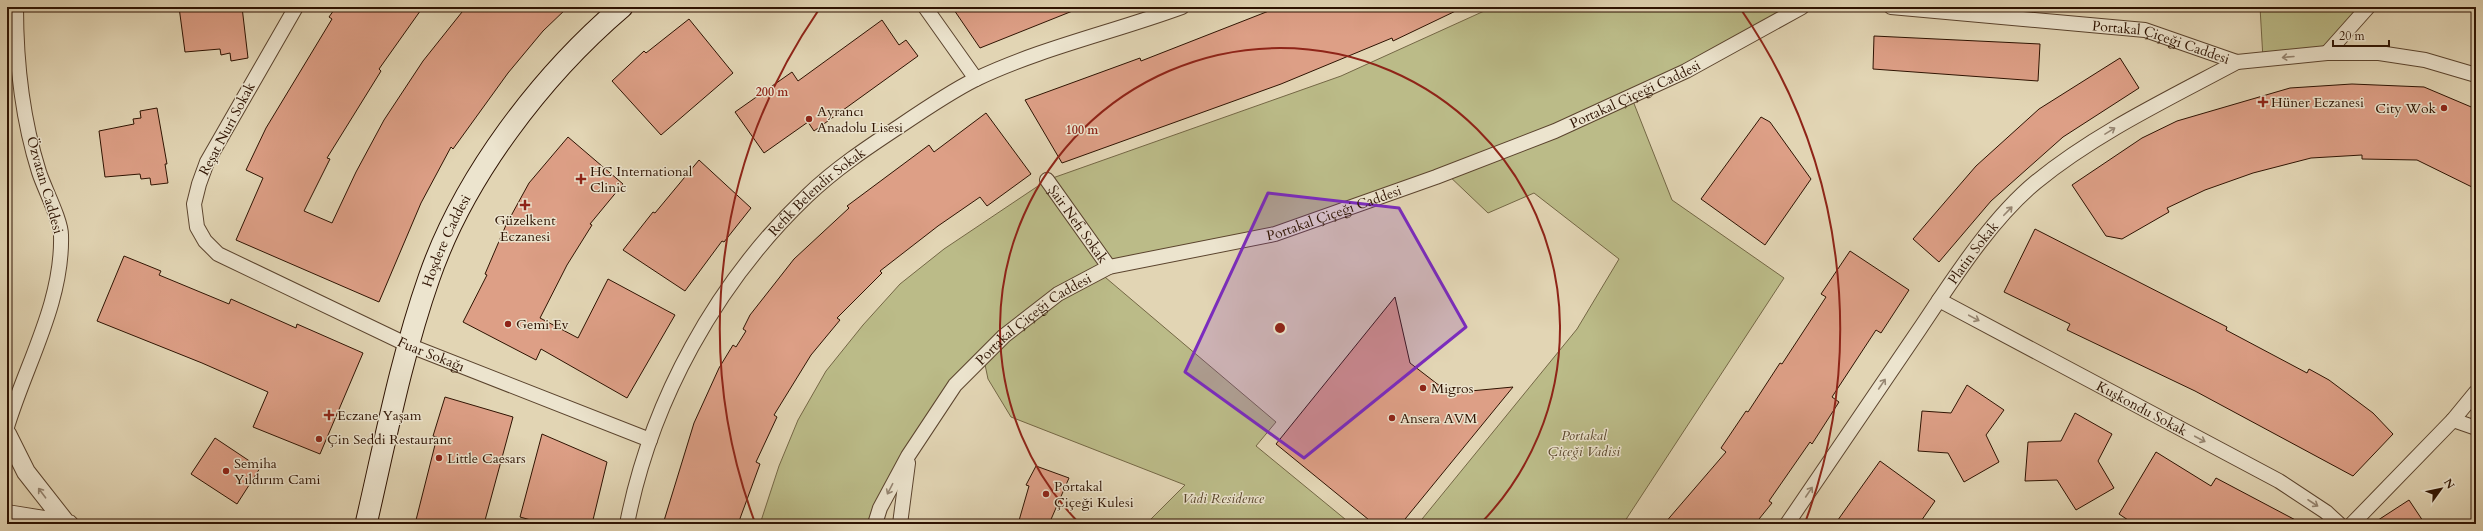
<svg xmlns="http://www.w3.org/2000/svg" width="2483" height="531" font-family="Cardo,serif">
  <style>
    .green { fill: #bb8; stroke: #746745 }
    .building { fill: #dd9f86; stroke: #2e1302 }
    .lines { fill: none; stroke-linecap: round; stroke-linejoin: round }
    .minor-casing { stroke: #5b442e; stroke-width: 16 }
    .tertiary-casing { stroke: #5b442e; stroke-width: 20 }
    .secondary-casing { stroke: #2e1302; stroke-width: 23 }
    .minor { stroke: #ece4ce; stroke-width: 14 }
    .tertiary { stroke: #ece4ce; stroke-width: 18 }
    .secondary { stroke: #ece4ce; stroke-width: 21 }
    .oneway { stroke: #968672 }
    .marked { fill: #7b2cbf; fill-opacity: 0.2; stroke: #7b2cbf; stroke-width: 3; stroke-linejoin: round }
    .ring { fill: none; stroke: #8f2418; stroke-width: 2 }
    .poi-dot { fill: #8f2418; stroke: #ece4ce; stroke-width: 1.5 }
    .labels { text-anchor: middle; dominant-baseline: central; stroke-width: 3; stroke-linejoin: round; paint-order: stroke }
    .street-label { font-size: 14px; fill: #2e1302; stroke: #ece4ce }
    .poi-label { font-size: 14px; fill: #2e1302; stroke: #ece4ce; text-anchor: start }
    .park-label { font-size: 14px; font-style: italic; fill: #58452a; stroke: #ece4ce }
    .centre { fill: #8f2418; stroke: #ece4ce; stroke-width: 2 }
    .ring-label { font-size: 12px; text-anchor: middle; font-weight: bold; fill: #8f2418; stroke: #ece4ce; stroke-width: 3; stroke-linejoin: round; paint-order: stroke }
  </style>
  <rect width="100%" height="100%" fill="#e2d5b4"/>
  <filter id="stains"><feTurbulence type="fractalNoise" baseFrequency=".005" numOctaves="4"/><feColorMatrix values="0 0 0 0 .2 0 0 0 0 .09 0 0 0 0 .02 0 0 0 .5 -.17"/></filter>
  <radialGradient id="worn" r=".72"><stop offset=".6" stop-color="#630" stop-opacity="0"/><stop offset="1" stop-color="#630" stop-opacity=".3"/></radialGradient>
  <path class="green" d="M1493 7H1802L1631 96 1672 200 1784 278 1623 524H1418L1577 329 1619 259 1534 193 1488 213 1446 173 1275 234 1099 272 1276 422 1256 446 1351 524H1146L1185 485 1011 417 988 379 983 355 943 398 875 524H760L779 466 798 420 826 371 863 325 900 284 944 249 1047 180 1341 76Z
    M2260 7H2368L2327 53 2263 59Z"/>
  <path class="building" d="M179 7H242L248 58 231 61 230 53 221 55 220 49 185 52Z
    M336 7H423L379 69 381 71 327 158 330 159 304 211 332 223 356 172 384 120 423 61 466 7H568L543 31 508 73 453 149 451 147 421 203 379 302 236 240 263 178 246 170 266 128 332 19 329 17Z
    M952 7H1080V8L980 48Z
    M1279 7H1464L1393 41 1392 38 1281 84 1062 163 1025 100 1140 58 1141 61Z
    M689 19 733 73 661 135 612 81 644 51 646 53Z
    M882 20 899 45 906 40 918 56 814 131 808 122 764 153 735 112 792 72 798 81Z
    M1874 36 2040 44 2038 81 1873 69Z
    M2120 58 2139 88 2063 137 1991 201 1939 262 1913 239 1976 166 2039 109Z
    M2352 84 2424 87 2476 109V189L2417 160 2362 159V155L2311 158 2253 173 2205 190 2167 208 2169 212 2122 239 2106 236 2072 185 2142 138 2177 121 2290 88Z
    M157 108 167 164H165L168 183 151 185 150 178 141 179 140 174 105 177 99 131 134 124 133 119 141 118 140 111Z
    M986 113 1031 174 987 206 980 197 938 226 880 271 882 273 837 318 840 320 811 355 774 415 777 417 756 462 760 464 738 524H663L694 423 719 368 733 345 736 347 746 331 743 329 750 315 794 259 849 208 847 206 929 145 934 152Z
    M1761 117 1770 122 1811 179 1765 245 1701 199Z
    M568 137 623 184 590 224 592 225 567 265 540 318 578 338 608 279 675 315 627 398 541 349 536 360 463 322 487 275 485 274 506 225 529 183Z
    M699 160 751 208 724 242 722 241 685 291 623 250 653 212 655 213Z
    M2035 229 2227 327 2226 330 2307 373 2309 369 2329 380 2373 413 2393 434 2353 476 2195 391 2067 330 2070 324 2004 292Z
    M1850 251 1909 290 1881 333 1876 330 1832 397 1839 402 1812 444 1810 442 1769 501 1772 503 1755 524H1664L1726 452 1721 448 1746 411 1748 412 1780 363 1782 364 1826 297 1821 294Z
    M124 256 161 271 159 275 229 304 231 299 296 328 297 324 363 353 320 454 253 427 268 392 202 363 97 321Z
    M1395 297 1410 363 1449 393 1513 387 1401 524H1374L1276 444Z
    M1967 385 2004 410 1986 435 1999 462 1964 482 1948 453 1918 451 1922 411 1951 413Z
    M445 397 513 417 484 524H415L437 437 433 436Z
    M2075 413 2112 434 2098 461 2114 488 2076 510 2057 480 2025 481 2028 442 2061 441Z
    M542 434 607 462 592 524H545L520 517Z
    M215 438 260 468 237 504 191 474Z
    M2156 452 2211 486 2216 478 2303 524H2134L2119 514Z
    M1880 461 1935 501 1919 524H1835Z
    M1036 466 1069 478 1049 524H1018L1029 486 1026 485Z
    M2409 500 2425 524H2372Z"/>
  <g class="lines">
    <g class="minor-casing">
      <g id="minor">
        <path id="s1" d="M296 7 207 162 199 184 194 204 197 227 205 241 218 254 408 345 650 440"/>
        <path d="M925 7 976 79"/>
        <path id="s2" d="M1891 7 2145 30 2237 62 2327 53H2379L2425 60 2476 75"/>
        <path d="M2327 53 2368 7"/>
        <path id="s3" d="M1047 180 1109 267"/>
        <path id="s4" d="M1939 300 2279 481 2326 512 2339 524"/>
        <path d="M2453 420 2476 428"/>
        <path d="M7 427C26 364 63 302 61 235 61 220 44 188 39 172 22 118 16 63 16 7"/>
        <path id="s5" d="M627 524C651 401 716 283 807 196 835 169 868 147 900 126 925 109 950 92 976 79 1041 48 1114 32 1182 7"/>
        <path id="s6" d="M875 524 880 508 908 456 955 385 1004 336 1058 294 1109 267 1275 234 1436 177 1555 131 1686 71 1802 7"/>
        <path d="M900 524 908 463"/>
        <path id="s7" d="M1787 524C1831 459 1875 394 1919 330 1952 281 1990 220 2036 182 2096 133 2168 99 2237 62"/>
        <path d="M2352 524 2453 420 2476 392"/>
      </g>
    </g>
    <g class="tertiary-casing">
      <path id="tertiary" d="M7 434 26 472 66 523
        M7 514 69 524"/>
    </g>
    <g class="secondary-casing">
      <g id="secondary">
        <path id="s8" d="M366 524C385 442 401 358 429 278 464 177 541 76 622 7"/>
      </g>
    </g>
    <use href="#minor" class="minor"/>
    <use href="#tertiary" class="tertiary"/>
    <use href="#secondary" class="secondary"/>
  </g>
  <defs><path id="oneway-shaft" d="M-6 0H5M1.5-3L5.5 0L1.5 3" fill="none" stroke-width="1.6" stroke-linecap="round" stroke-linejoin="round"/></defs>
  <g class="oneway">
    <use href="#oneway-shaft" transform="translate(2288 57) rotate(175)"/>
    <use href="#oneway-shaft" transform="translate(2110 131) rotate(-32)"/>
    <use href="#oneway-shaft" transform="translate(2008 211) rotate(-46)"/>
    <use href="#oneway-shaft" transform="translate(1974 318) rotate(28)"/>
    <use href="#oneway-shaft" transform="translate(1882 384) rotate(-56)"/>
    <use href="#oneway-shaft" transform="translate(2200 439) rotate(28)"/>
    <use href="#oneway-shaft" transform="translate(890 489) rotate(117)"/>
    <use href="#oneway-shaft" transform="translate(1809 492) rotate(-56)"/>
    <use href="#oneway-shaft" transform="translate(42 493) rotate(-127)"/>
    <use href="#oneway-shaft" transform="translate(2313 503) rotate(33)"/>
  </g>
  <path class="marked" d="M1268 193 1399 208 1466 327 1304 458 1185 372Z"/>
  <g class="ring">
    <path d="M1079 523A280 280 0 1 1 1481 523"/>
    <path d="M754 520A560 560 0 0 1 818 11M1742 11A560 560 0 0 1 1806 520"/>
  </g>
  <g class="poi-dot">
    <path d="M2261 96h4v4h4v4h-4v4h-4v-4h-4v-4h4z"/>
    <circle cx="2444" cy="108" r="4"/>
    <circle cx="809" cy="119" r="4"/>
    <path d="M579 173h4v4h4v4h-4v4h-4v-4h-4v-4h4z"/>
    <path d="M523 199h4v4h4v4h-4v4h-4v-4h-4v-4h4z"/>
    <circle cx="508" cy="324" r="4"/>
    <circle cx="1423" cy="388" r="4"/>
    <path d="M327 409h4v4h4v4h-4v4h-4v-4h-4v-4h4z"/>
    <circle cx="1392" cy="418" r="4"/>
    <circle cx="319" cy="439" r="4"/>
    <circle cx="439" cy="458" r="4"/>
    <circle cx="226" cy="471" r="4"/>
    <circle cx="1046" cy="494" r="4"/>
  </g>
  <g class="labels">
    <g class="street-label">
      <text stroke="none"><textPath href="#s2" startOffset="273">Portakal Çiçeği Caddesi</textPath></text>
      <text stroke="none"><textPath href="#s6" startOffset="912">Portakal Çiçeği Caddesi</textPath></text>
      <text transform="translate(227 129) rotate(-62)">Reşat Nuri Sokak</text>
      <text transform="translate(45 185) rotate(74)">Özvatan Caddesi</text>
      <text stroke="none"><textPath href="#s5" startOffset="390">Refik Belendir Sokak</textPath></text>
      <text stroke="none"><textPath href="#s6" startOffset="588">Portakal Çiçeği Caddesi</textPath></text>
      <text stroke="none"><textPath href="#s3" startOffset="54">Şair Nefi Sokak</textPath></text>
      <text stroke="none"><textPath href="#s8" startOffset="295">Hoşdere Caddesi</textPath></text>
      <text stroke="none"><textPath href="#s7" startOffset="329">Platin Sokak</textPath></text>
      <text stroke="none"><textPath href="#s6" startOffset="264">Portakal Çiçeği Caddesi</textPath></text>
      <text stroke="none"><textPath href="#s1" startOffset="516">Fuar Sokağı</textPath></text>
      <text stroke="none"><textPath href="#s4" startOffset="230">Kuşkondu Sokak</textPath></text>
    </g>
    <g class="poi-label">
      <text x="2271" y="102">Hüner Eczanesi</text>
      <text x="2436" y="108" text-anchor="end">City Wok</text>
      <text x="817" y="111">Ayrancı<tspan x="817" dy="16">Anadolu Lisesi</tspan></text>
      <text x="590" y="171">HC International<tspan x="590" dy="16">Clinic</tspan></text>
      <text x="525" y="220" text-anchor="middle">Güzelkent<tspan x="525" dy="16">Eczanesi</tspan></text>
      <text x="516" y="324">Gemi Ev</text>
      <text x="1431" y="388">Migros</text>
      <text x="337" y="415">Eczane Yaşam</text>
      <text x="1400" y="418">Ansera AVM</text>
      <text x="327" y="439">Çin Seddi Restaurant</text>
      <text x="447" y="458">Little Caesars</text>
      <text x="234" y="463">Semiha<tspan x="234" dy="16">Yıldırım Cami</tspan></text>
      <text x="1054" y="486">Portakal<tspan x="1054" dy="16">Çiçeği Kulesi</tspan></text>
    </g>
    <g class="park-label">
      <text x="1584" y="435">Portakal<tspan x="1584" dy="16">Çiçeği Vadisi</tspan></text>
      <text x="1223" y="498">Vadi Residence</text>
    </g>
  </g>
  <circle cx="1280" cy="328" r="6" class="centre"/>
  <g class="ring-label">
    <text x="772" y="96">200 m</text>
    <text x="1082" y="134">100 m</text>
  </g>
  <rect width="2483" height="531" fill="none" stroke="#e2d5b4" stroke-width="24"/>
  <rect x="8" y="8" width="2467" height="515" fill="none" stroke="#2e1302" stroke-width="2"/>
  <rect x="12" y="12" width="2459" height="507" fill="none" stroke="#2e1302"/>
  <g transform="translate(2441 489) rotate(57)" stroke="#ece4ce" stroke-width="3" paint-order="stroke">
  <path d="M0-3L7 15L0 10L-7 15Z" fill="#2e1302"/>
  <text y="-6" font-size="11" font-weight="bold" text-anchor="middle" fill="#2e1302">N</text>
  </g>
  <path d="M2333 40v6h56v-6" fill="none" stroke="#2e1302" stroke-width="2"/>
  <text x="2339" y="40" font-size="12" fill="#2e1302" stroke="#ece4ce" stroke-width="3" paint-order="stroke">20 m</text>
  <rect width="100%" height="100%" filter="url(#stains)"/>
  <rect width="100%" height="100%" fill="url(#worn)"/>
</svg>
